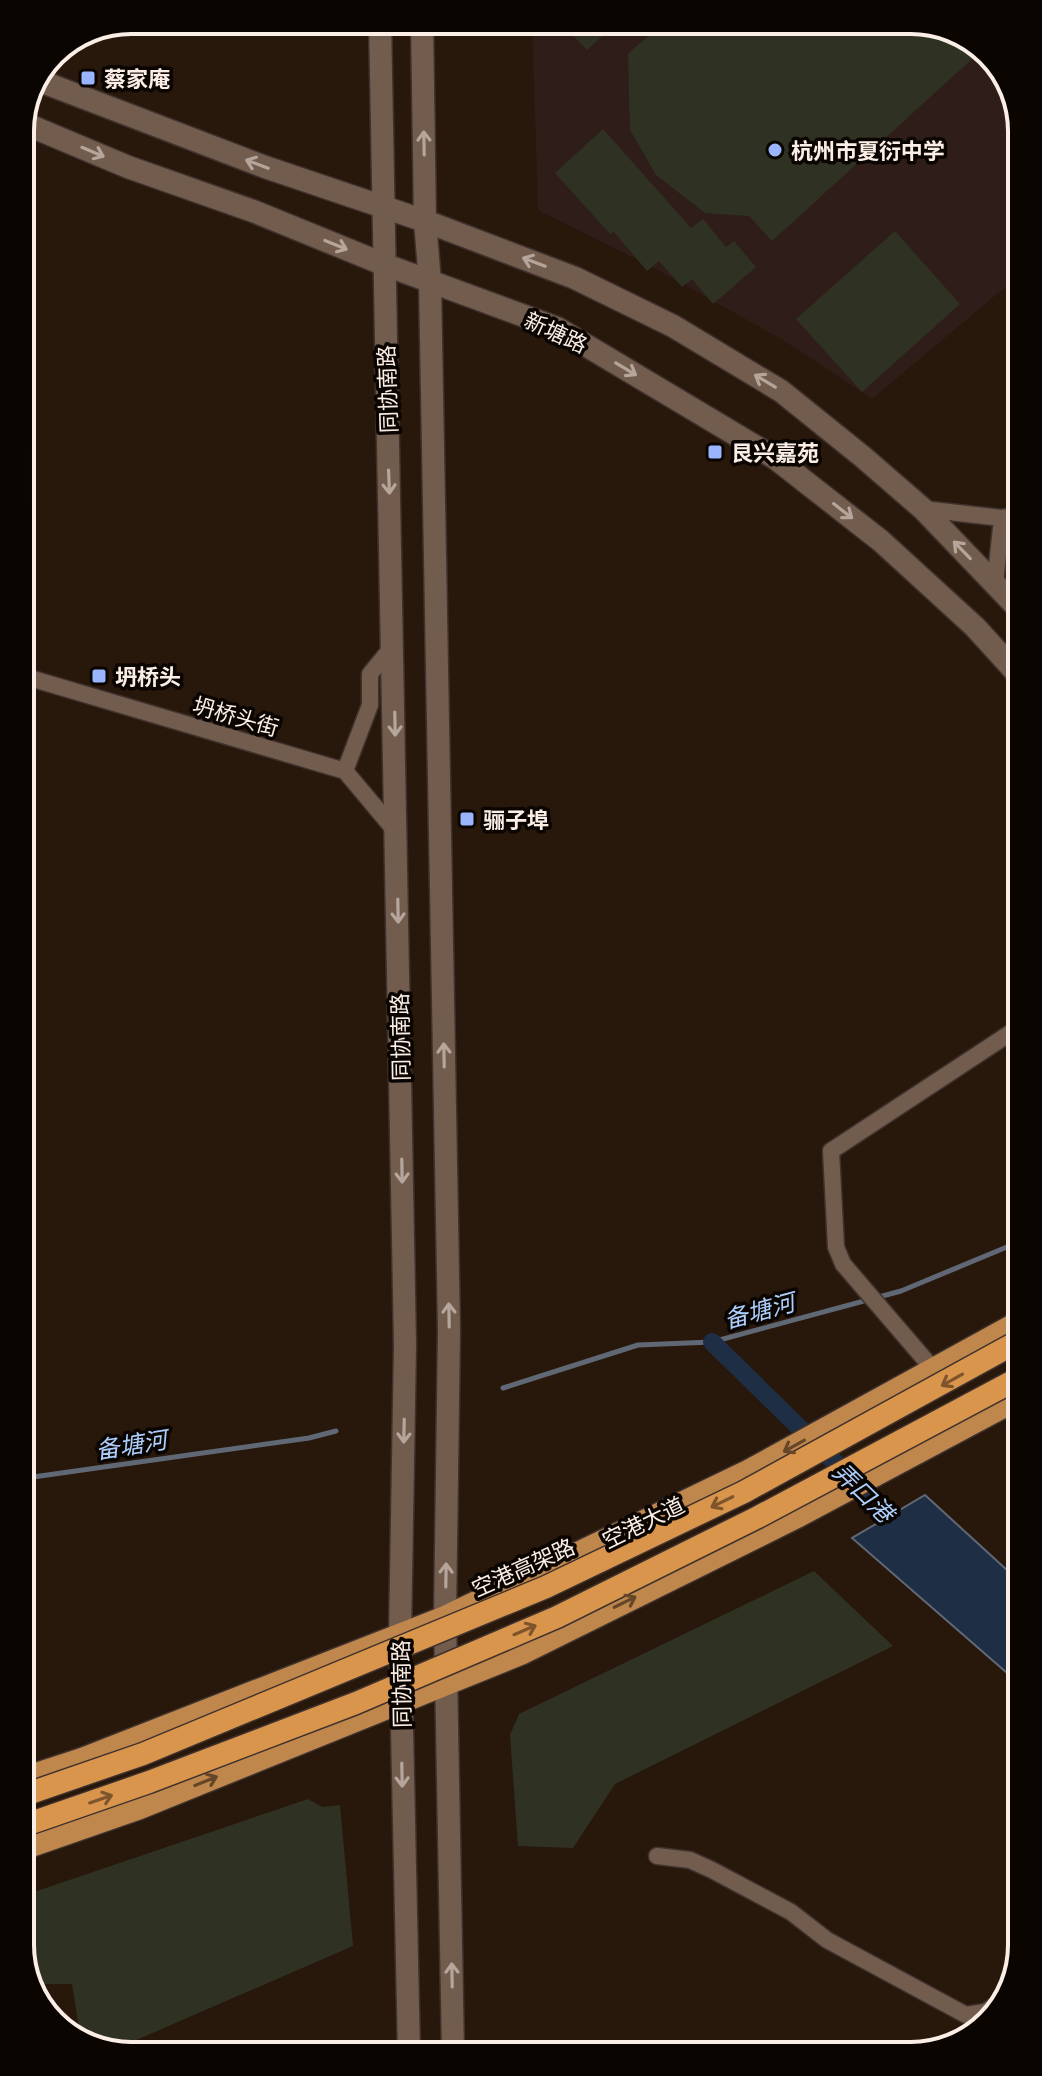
<svg xmlns="http://www.w3.org/2000/svg" width="1042" height="2076" font-family="'Golos Text','Noto Sans SC',sans-serif">
  <style>
    .education { fill: #2f1d19 }
    .green { fill: #2f3222 }
    .water { fill: #1e2f45; stroke: #606875; stroke-width: 2 }
    .lines { fill: none; stroke-linecap: round; stroke-linejoin: round }
    .stream { stroke: #606875; stroke-width: 5 }
    .canal { stroke: #1e2f45; stroke-width: 18 }
    .minor-casing { stroke: #3f322e; stroke-width: 19 }
    .secondary-casing { stroke: #3f322e; stroke-width: 25 }
    .primary-casing { stroke: #3f322e; stroke-width: 25 }
    .minor { stroke: #715c4e; stroke-width: 16 }
    .secondary { stroke: #715c4e; stroke-width: 22 }
    .primary { stroke: #c0874d; stroke-width: 22 }
    .trunk-bridge-casing { stroke: #3f322e; stroke-width: 25; stroke-linecap: butt }
    .trunk-bridge { stroke: #da954c; stroke-width: 22 }
    .oneway { stroke: #b6a59a }
    .oneway2 { stroke: #7d542b }
    .oneway3 { stroke: #664628 }
    .poi-dot { fill: #99b5fd; stroke: #0b0502; stroke-width: 3 }
    .labels { text-anchor: middle; dominant-baseline: central; stroke-width: 7; stroke-linejoin: round; paint-order: stroke }
    .poi-label { font-size: 22px; font-weight: bold; fill: #fbeee6; stroke: #0b0502; text-anchor: start }
    .street-label { font-size: 22px; fill: #fbeee6; stroke: #0b0502 }
    .water-label { font-size: 24px; font-style: italic; fill: #accffe; stroke: #0b0502 }
    .rim { fill: none; stroke: #fbeee6; stroke-width: 4 }
  </style>
  <rect width="100%" height="100%" fill="#28170b"/>
  <path class="education" d="M532 20H918L978 43 1014 89 1015 279 872 399 783 340 656 269 538 210Z"/>
  <path class="green" d="M568 20H620L587 50 569 31Z
    M666 20H918L978 43 983 49 772 241 749 216 705 213 656 175 630 130 628 54Z
    M603 129 691 228 703 219 726 247 734 241 756 267 713 304 692 279 682 287 659 261 647 271 613 231 611 235 555 173Z
    M895 231 960 304 862 392 796 319Z
    M814 1571 893 1646 615 1784 573 1848 518 1846 510 1735 519 1714Z
    M308 1799 322 1807 340 1805 353 1946 111 2051 81 2040 72 1984H28V1894Z"/>
  <path class="water" d="M925 1495 1020 1582 1021 1692 1007 1673 852 1538Z"/>
  <g class="lines">
    <path class="stream" d="M503 1388 638 1345 712 1342 901 1291 1019 1242
      M26 1478 309 1438 336 1431"/>
    <path class="canal" d="M712 1342 907 1533"/>
    <g class="minor-casing">
      <path id="minor" d="M923 509 1002 518 1016 516
        M995 584 1002 518
        M23 676 345 771 397 833
        M345 771 370 705V674L393 646
        M933 1369 843 1264 836 1247 831 1151 1018 1028
        M657 1856 690 1860 712 1870 791 1912 827 1940 966 2015 985 2012 1005 2000"/>
    </g>
    <g class="secondary-casing">
      <path id="secondary" d="M380 20 405 1345 400 1636 409 2053
        M422 20 425 221 430 282 449 1330 445 1617 453 2053
        M40 81 265 167 425 221 575 278 673 326 781 391 863 457 923 509 1016 606
        M21 122 128 167 253 211 383 264 557 328 775 458 881 541 975 627 1016 672"/>
    </g>
    <g class="primary-casing">
      <path id="primary" d="M27 1777 82 1759 445 1617 748 1471 1019 1322
        M28 1847 140 1808 523 1653 797 1517 1020 1398"/>
    </g>
    <use href="#minor" class="minor"/>
    <use href="#secondary" class="secondary"/>
    <use href="#primary" class="primary"/>
    <g class="trunk-bridge-casing">
      <path id="trunk-bridge" d="M27 1794 143 1754 546 1587 744 1492 1019 1341
        M28 1824 149 1782 356 1703 557 1617 758 1517 1019 1378"/>
    </g>
    <use href="#trunk-bridge" class="trunk-bridge"/>
  </g>
  <defs><path id="oneway-shaft" d="M-6 0H5M1.5-3L5.5 0L1.5 3" fill="none" stroke-width="1.6" stroke-linecap="round" stroke-linejoin="round" transform="scale(2)"/></defs>
  <g class="oneway">
    <use href="#oneway-shaft" transform="translate(424 143) rotate(-91)"/>
    <use href="#oneway-shaft" transform="translate(93 152) rotate(23)"/>
    <use href="#oneway-shaft" transform="translate(257 164) rotate(-159)"/>
    <use href="#oneway-shaft" transform="translate(336 245) rotate(22)"/>
    <use href="#oneway-shaft" transform="translate(534 262) rotate(-159)"/>
    <use href="#oneway-shaft" transform="translate(626 369) rotate(31)"/>
    <use href="#oneway-shaft" transform="translate(765 381) rotate(-149)"/>
    <use href="#oneway-shaft" transform="translate(389 482) rotate(88)"/>
    <use href="#oneway-shaft" transform="translate(843 511) rotate(38)"/>
    <use href="#oneway-shaft" transform="translate(962 550) rotate(-134)"/>
    <use href="#oneway-shaft" transform="translate(395 724) rotate(89)"/>
    <use href="#oneway-shaft" transform="translate(398 911) rotate(89)"/>
    <use href="#oneway-shaft" transform="translate(444 1055) rotate(-91)"/>
    <use href="#oneway-shaft" transform="translate(402 1171) rotate(89)"/>
    <use href="#oneway-shaft" transform="translate(449 1315) rotate(-91)"/>
    <use href="#oneway-shaft" transform="translate(404 1431) rotate(91)"/>
    <use href="#oneway-shaft" transform="translate(446 1575) rotate(-89)"/>
    <use href="#oneway-shaft" transform="translate(402 1775) rotate(89)"/>
    <use href="#oneway-shaft" transform="translate(452 1975) rotate(-91)"/>
  </g>
  <g class="oneway2">
    <use href="#oneway-shaft" transform="translate(952 1380) rotate(151)"/>
    <use href="#oneway-shaft" transform="translate(722 1502) rotate(154)"/>
    <use href="#oneway-shaft" transform="translate(525 1630) rotate(-23)"/>
    <use href="#oneway-shaft" transform="translate(101 1799) rotate(-19)"/>
  </g>
  <g class="oneway3">
    <use href="#oneway-shaft" transform="translate(794 1446) rotate(151)"/>
    <use href="#oneway-shaft" transform="translate(625 1602) rotate(-26)"/>
    <use href="#oneway-shaft" transform="translate(206 1781) rotate(-22)"/>
  </g>
  <g class="poi-dot">
    <rect x="80" y="70" width="16" height="16" rx="4"/>
    <circle cx="775" cy="150" r="8"/>
    <rect x="707" y="444" width="16" height="16" rx="4"/>
    <rect x="91" y="668" width="16" height="16" rx="4"/>
    <rect x="459" y="811" width="16" height="16" rx="4"/>
  </g>
  <g class="labels">
    <g class="poi-label">
      <text x="104" y="78">蔡家庵</text>
      <text x="791" y="150">杭州市夏衍中学</text>
      <text x="731" y="452">艮兴嘉苑</text>
      <text x="115" y="676">坍桥头</text>
      <text x="483" y="819">骊子埠</text>
    </g>
    <g class="street-label">
      <text transform="translate(556 332) rotate(25)">新塘路</text>
      <text transform="translate(387 389) rotate(-92)">同协南路</text>
      <text transform="translate(236 716) rotate(16)">坍桥头街</text>
      <text transform="translate(400 1037) rotate(-91)">同协南路</text>
      <text transform="translate(643 1522) rotate(-26)">空港大道</text>
      <text transform="translate(523 1567) rotate(-24)">空港高架路</text>
      <text transform="translate(401 1684) rotate(-91)">同协南路</text>
    </g>
    <g class="water-label">
      <text transform="translate(759 1310) rotate(-15)">备塘河</text>
      <text transform="translate(131 1444) rotate(-9)">备塘河</text>
      <text transform="translate(864 1492) rotate(44)">弄口港</text>
    </g>
  </g>
  <path d="M0 0H1042V2076H0ZM131 34H911A97 97 0 0 1 1008 131V1945A97 97 0 0 1 911 2042H131A97 97 0 0 1 34 1945V131A97 97 0 0 1 131 34Z" fill="#0b0502" fill-rule="evenodd"/>
  <path class="rim" d="M131 34H911A97 97 0 0 1 1008 131V1945A97 97 0 0 1 911 2042H131A97 97 0 0 1 34 1945V131A97 97 0 0 1 131 34Z"/>
</svg>
